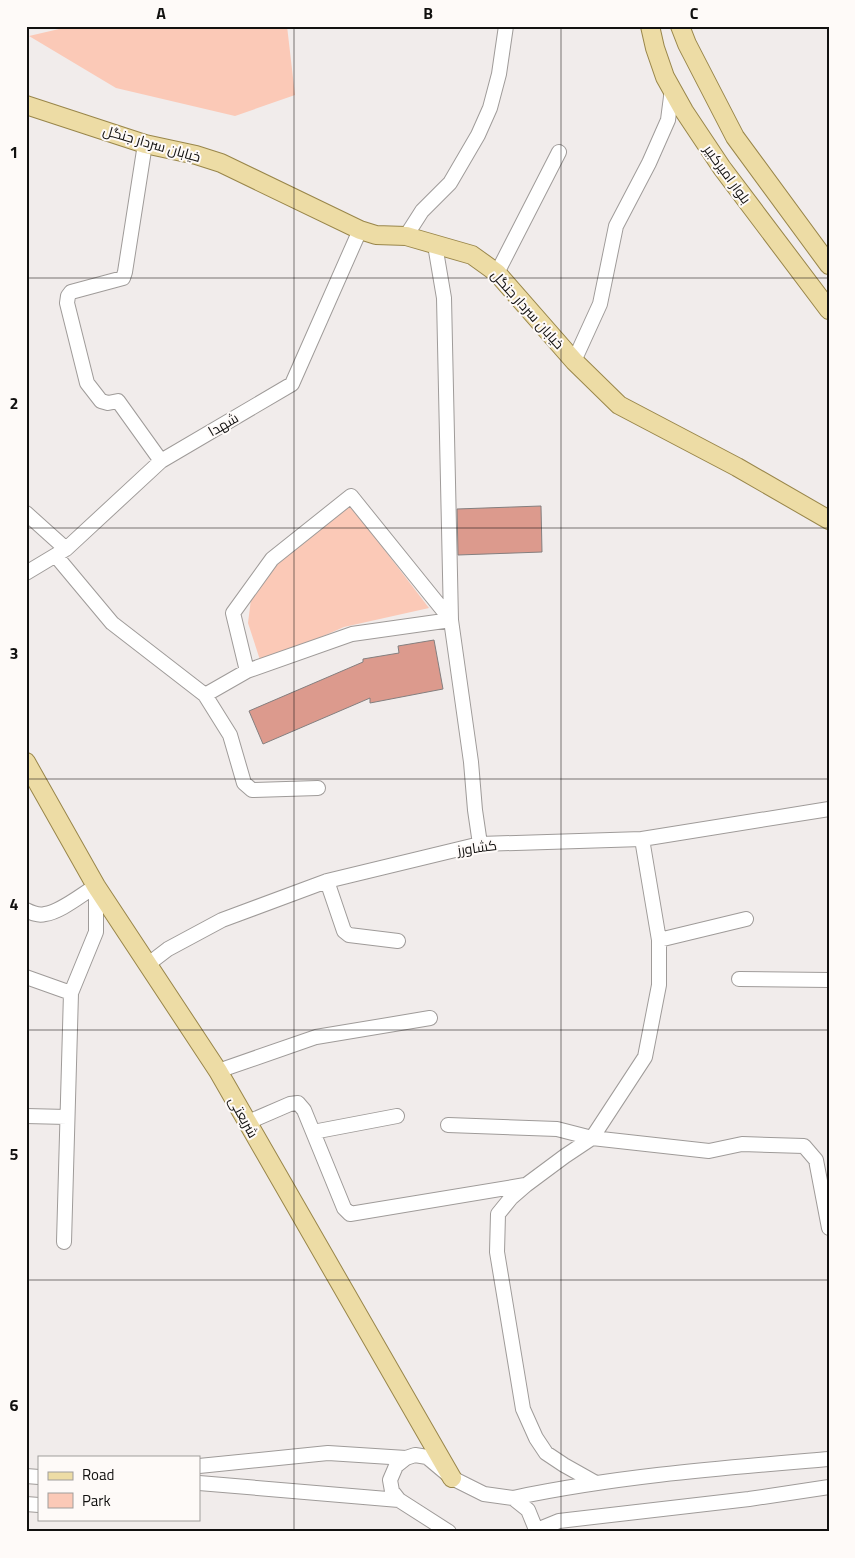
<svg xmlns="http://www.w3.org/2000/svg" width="855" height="1558" font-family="'Titillium Web',Cairo,sans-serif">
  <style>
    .green { fill: #fbc9b7 }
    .building { fill: #dc9a8d; stroke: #847f7f }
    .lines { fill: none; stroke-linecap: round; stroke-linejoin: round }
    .minor-casing { stroke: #9f9b99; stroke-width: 16 }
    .major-casing { stroke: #99864a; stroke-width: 20 }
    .minor { stroke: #fff; stroke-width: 14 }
    .major { stroke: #eddca5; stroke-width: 18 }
    .grid { fill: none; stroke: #121110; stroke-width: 1; stroke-opacity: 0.55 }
    .labels { text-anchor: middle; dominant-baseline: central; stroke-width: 4; stroke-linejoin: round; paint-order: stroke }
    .street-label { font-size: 14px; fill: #121110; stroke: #fefaf8 }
    .neatline { fill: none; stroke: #121110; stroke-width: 2 }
    .grid-label { font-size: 16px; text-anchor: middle; font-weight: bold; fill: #121110 }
  </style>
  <rect width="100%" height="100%" fill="#f1eceb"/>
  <path class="green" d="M72 26H287L295 95 235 116 116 88 29 36Z
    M347 505 354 510 429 608 344 627 261 663 248 623 251 599 285 552Z"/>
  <path class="building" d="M541 506 542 552 458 555 457 509Z
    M434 640 443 689 370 703V698L263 744 249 711 363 662V659L399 653 398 646Z"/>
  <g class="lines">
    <g class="minor-casing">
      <path id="minor" d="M145 144 125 272 123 278 71 292 68 296 67 303 87 383 101 401 108 403 118 401 161 461
        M406 236 422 211 450 183 478 135 490 108 499 74 506 26
        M435 245 444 298 451 620 471 762 475 810 480 844
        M497 273 559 152
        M574 361 600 304 616 226 649 163 668 120 672 89
        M26 513 66 549
        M56 556 112 623 205 695 230 735 244 783 252 790 318 788
        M26 573 66 549 161 461 292 384 360 230
        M247 671 233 613 272 559 351 496 451 620
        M205 695 247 671 352 634 451 620
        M327 881 344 931 349 935 398 941
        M26 910C32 913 38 916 45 914 61 912 82 894 96 886
        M659 940 746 919
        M147 965 168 949 222 920 327 881 480 844 642 839 829 809
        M26 977 71 993
        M739 979 829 980
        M218 1071 316 1037 430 1018
        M26 1116 67 1117
        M246 1123 290 1104 298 1103 304 1110 344 1208 350 1214 525 1185
        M448 1125 557 1129 592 1138 709 1151 742 1144 804 1146 816 1160 829 1228
        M313 1132 397 1116
        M64 1242 71 993 96 932V886
        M199 1466 328 1453 406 1458
        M26 1476 39 1477
        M199 1483 399 1500
        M596 1483 564 1465 546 1453 536 1438 523 1409 497 1252 498 1214 511 1198 526 1185 565 1156 592 1138 645 1057 659 985V940L642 839
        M513 1498C617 1476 723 1468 829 1459
        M26 1504 39 1505
        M537 1530 559 1521 749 1499 829 1487
        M449 1532 399 1500 392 1491 390 1480 396 1466 406 1458 415 1455 427 1457 452 1478 484 1494 513 1498 528 1510 537 1532"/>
    </g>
    <g class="major-casing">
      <path id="major" d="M650 26 655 48 665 77 684 111 722 168 829 310
        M680 26 687 44 735 137 829 265
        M26 105 145 144 196 155 221 163 360 230 376 235 406 236 472 255 497 273 574 361 619 405 737 467 829 520
        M26 762 96 886 218 1071 452 1478"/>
    </g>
    <use href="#minor" class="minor"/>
    <use href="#major" class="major"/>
  </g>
  <path class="grid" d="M294 26V1532M561 26V1532M26 278H829M26 528H829M26 779H829M26 1030H829M26 1280H829"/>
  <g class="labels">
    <g class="street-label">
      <text transform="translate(152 143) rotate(16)">خیابان سردار جنگل</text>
      <text transform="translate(728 174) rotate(54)">بلوار امیرکبیر</text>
      <text transform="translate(528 309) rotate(48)">خیابان سردار جنگل</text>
      <text transform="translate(223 424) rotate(-30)">شهدا</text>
      <text transform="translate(477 847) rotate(-8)">کشاورز</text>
      <text transform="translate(244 1117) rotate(61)">شریعتی</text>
    </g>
  </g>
  <rect width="855" height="1558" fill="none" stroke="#fefaf8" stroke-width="55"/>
  <rect x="38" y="1456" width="162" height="65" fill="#fefaf8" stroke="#a09d9b"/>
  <rect x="48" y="1472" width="25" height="8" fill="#eddca5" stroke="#a09d9b"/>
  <text x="82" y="1480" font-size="15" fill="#121110">Road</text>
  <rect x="48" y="1493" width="25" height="15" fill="#fbc9b7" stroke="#a09d9b"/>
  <text x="82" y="1506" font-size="15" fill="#121110">Park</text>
  <rect x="28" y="28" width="800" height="1502" class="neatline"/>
  <g class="grid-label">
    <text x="161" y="19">A</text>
    <text x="428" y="19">B</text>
    <text x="694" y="19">C</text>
    <text x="14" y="158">1</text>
    <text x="14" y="409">2</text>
    <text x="14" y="659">3</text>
    <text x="14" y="910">4</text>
    <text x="14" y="1160">5</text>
    <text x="14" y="1411">6</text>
  </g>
</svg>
